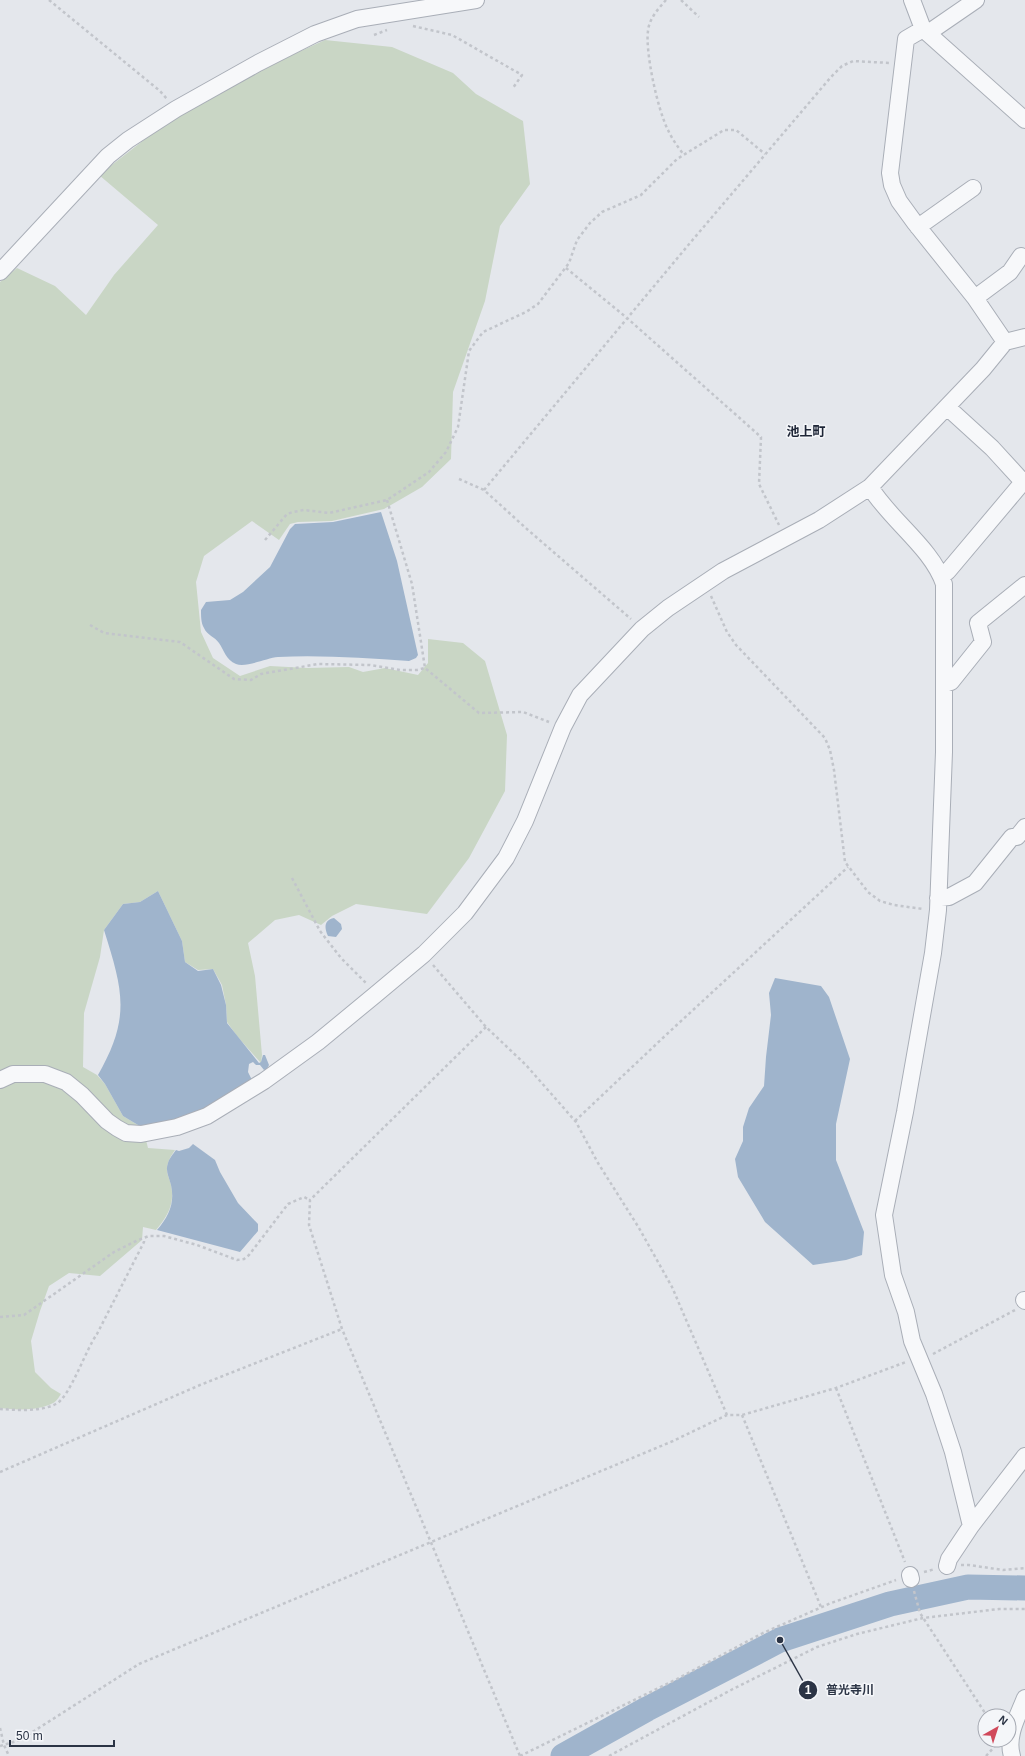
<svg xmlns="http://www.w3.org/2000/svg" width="1025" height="1756" font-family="Arial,'Noto Sans JP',sans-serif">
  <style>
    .green { fill: #c9d6c5 }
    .water { fill: #9fb4cc }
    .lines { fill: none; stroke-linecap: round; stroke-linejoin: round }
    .river { stroke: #9fb4cc; stroke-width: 25 }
    .minor-casing { stroke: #a9aeb7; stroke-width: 18 }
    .path { stroke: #c2c5cb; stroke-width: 2.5; stroke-dasharray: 3 3; stroke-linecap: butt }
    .minor { stroke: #f7f8fa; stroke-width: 16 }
    .labels { text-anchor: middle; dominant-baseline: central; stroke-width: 3; stroke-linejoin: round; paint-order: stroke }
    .quarter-label { font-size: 13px; font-weight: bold; fill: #1d2536; stroke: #f4f6f9 }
    .leader { fill: none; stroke: #2b3445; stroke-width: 1.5 }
    .callout-dot { fill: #2b3445; stroke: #f4f6f9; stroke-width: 1.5 }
    .mark-label { font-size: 12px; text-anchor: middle; font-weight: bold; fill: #fff }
    .callout-label { font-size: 12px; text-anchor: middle; font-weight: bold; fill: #2b3445; stroke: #f4f6f9; stroke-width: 3; stroke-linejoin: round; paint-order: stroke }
  </style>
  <rect width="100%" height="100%" fill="#e4e7ec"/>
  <path class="green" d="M325 40 392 47 453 73 476 94 523 121 530 184 500 226 485 301 453 392 451 459 422 487 384 509 332 521 298 522 290 524 279 540 252 521 204 556 196 582 201 632 213 658 240 676 270 666 307 668 349 667 363 672 385 668 418 675 428 663V639L463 643 485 661 507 735 505 791 469 858 427 914 356 904 332 916 321 925 299 915 275 920 248 943 255 976 262 1055 261 1063 237 1036 227 1022 226 1005 222 985 213 969 198 970 185 962 182 941 158 891 140 902 123 904 104 930 100 957 84 1013 83 1067 97 1075 105 1084 123 1116 143 1128 148 1148 175 1150C171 1156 167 1162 167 1170 167 1175 170 1180 171 1185 175 1203 168 1216 156 1230L143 1227 142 1240 100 1276 69 1273 49 1286 40 1311 31 1341 35 1372 51 1388 61 1394C59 1397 56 1402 53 1403 38 1411 16 1410 0 1408V282L17 268 55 286 86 315 114 275 158 225 99 175 167 122 207 101 237 80Z"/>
  <path class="water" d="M381 512 397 561 418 655 416 658 409 661C366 658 321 655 278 657 266 658 246 668 236 664 226 660 224 650 219 643 215 637 207 635 204 628 201 623 201 616 201 610L206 602 230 600 243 592 270 567 290 529 295 524 333 522Z
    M158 891 182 941 185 962 198 971 213 969 221 985 226 1005 227 1023 259 1063 261 1062 263 1055H265L269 1065 267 1069 264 1070 260 1065H256L253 1062 249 1064 248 1072 253 1082 227 1104 165 1127 143 1128 123 1116 105 1084 98 1075C131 1017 123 991 104 930L123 904 140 902Z
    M334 918 341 924 342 929 336 937 328 936C324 928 324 920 334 918Z
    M775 978 821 986 829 997 850 1059 836 1124V1160L864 1232 862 1255 846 1260 813 1265 765 1222 738 1177 735 1159 743 1141V1127L749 1108 764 1086 766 1057 771 1015 769 993Z
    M193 1144 215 1160 220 1172 238 1203 258 1224V1231L240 1252 157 1230C169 1216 175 1203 171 1185 169 1177 165 1171 168 1163 169 1159 173 1154 176 1150L179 1151 189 1148Z"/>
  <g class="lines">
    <path class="river" d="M563 1756 647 1709 780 1640 890 1604 968 1587 1025 1588"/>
    <g class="minor-casing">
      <path id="minor" d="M912 0 923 29 1025 120
        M923 29 906 39 890 173 892 185 899 201 915 223 975 298 1005 342
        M928 33 976 0
        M918 227 973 188
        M0 272 108 156 128 140 176 109 258 63 315 34 357 19 476 0
        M975 298 1010 272 1021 256
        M947 407 992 448 1025 484
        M870 487C890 520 932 548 944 584V752L938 910 933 953 905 1112 884 1215 893 1275 906 1312 912 1341 934 1394 953 1452 971 1526 949 1559 947 1566
        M942 576 948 571 1023 482
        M945 684 951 682 983 642 978 623 1025 585
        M938 898 949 897 975 883 1012 837H1017L1025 827
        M0 1080 13 1074H45L66 1082 82 1095 107 1121 117 1128 126 1133 141 1134 177 1127 207 1116 264 1081 318 1042 375 995 424 954 465 913 506 858 525 821 563 727 580 695 642 629 668 608 723 571 819 520 870 487 983 369 1005 342 1025 337
        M1024 1300 1025 1301
        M971 1526 1025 1456
        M910 1575 911 1579
        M1012 1756C1006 1736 1018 1716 1025 1698"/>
    </g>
    <path class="path" d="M49 0 160 91 167 99
      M666 0C658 9 649 19 648 31 645 52 658 111 668 130 672 139 678 147 684 155
      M681 0 699 17
      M413 26 452 35 522 75 513 88
      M374 35 387 30
      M566 268 627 318 761 437 759 484 779 525
      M459 479 484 490 528 530 631 619
      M484 490 690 243 831 77 842 66 853 61 890 63
      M387 500 412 584 425 668 479 713 523 712 549 722
      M265 540 287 514 293 512 304 510 329 513 387 500 429 472 446 452 458 427 469 351 483 332 526 312 538 304 569 263 577 240 590 223 602 212 641 195 677 159 724 130H736L765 154
      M711 596 727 632 736 645 825 738 830 750 834 770 845 862 868 892 880 901 894 905 923 909
      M90 625 104 633 180 642 234 679 251 680 261 674 318 664 370 665 400 670H417L425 668
      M292 878 320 931 341 958 366 983
      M433 965 486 1027 526 1065 576 1122 598 1163 639 1228 672 1287 727 1415
      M486 1027 310 1200 309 1225 342 1329 520 1756
      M575 1121 667 1034 848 867
      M0 1317 24 1315 114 1252 138 1240 149 1236H164L197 1245 237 1260 244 1259 249 1255 288 1204 304 1197 310 1200
      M933 1354 1015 1310
      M836 1388 905 1562
      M0 1409C17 1410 40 1412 56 1404 70 1397 86 1349 97 1334L144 1242V1238
      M742 1415 821 1607
      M0 1472 200 1385 342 1329
      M961 1565H969L1003 1570 1025 1568
      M924 1572 935 1569
      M914 1591 920 1613 987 1716
      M0 1728 4 1745 9 1756
      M0 1746 20 1740 139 1664 673 1441 727 1415H742L836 1388 906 1362
      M520 1756 677 1679 763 1633 831 1603 896 1580
      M609 1756 731 1690 817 1647 857 1634 923 1618 999 1609H1025
      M986 1756 995 1746"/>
    <use href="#minor" class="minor"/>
  </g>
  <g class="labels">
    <g class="quarter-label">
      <text x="806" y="431">池上町</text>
    </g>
  </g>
  <path class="leader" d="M780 1640L808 1690"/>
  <g class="callout-dot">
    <circle cx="780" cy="1640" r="4"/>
    <circle cx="808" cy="1690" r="10"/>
  </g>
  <g class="mark-label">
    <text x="808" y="1694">1</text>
  </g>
  <g class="callout-label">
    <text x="850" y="1694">普光寺川</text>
  </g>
  <g transform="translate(997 1728) rotate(39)"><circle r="19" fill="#f4f6f9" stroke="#a4a8b1"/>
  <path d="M0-3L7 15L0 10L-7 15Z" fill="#d1495b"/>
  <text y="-6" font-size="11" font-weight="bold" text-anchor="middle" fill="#2b3445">N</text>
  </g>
  <path d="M10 1740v6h104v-6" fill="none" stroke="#2b3445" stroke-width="2"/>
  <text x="16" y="1740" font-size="12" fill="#2b3445" stroke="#f4f6f9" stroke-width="3" paint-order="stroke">50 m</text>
</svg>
